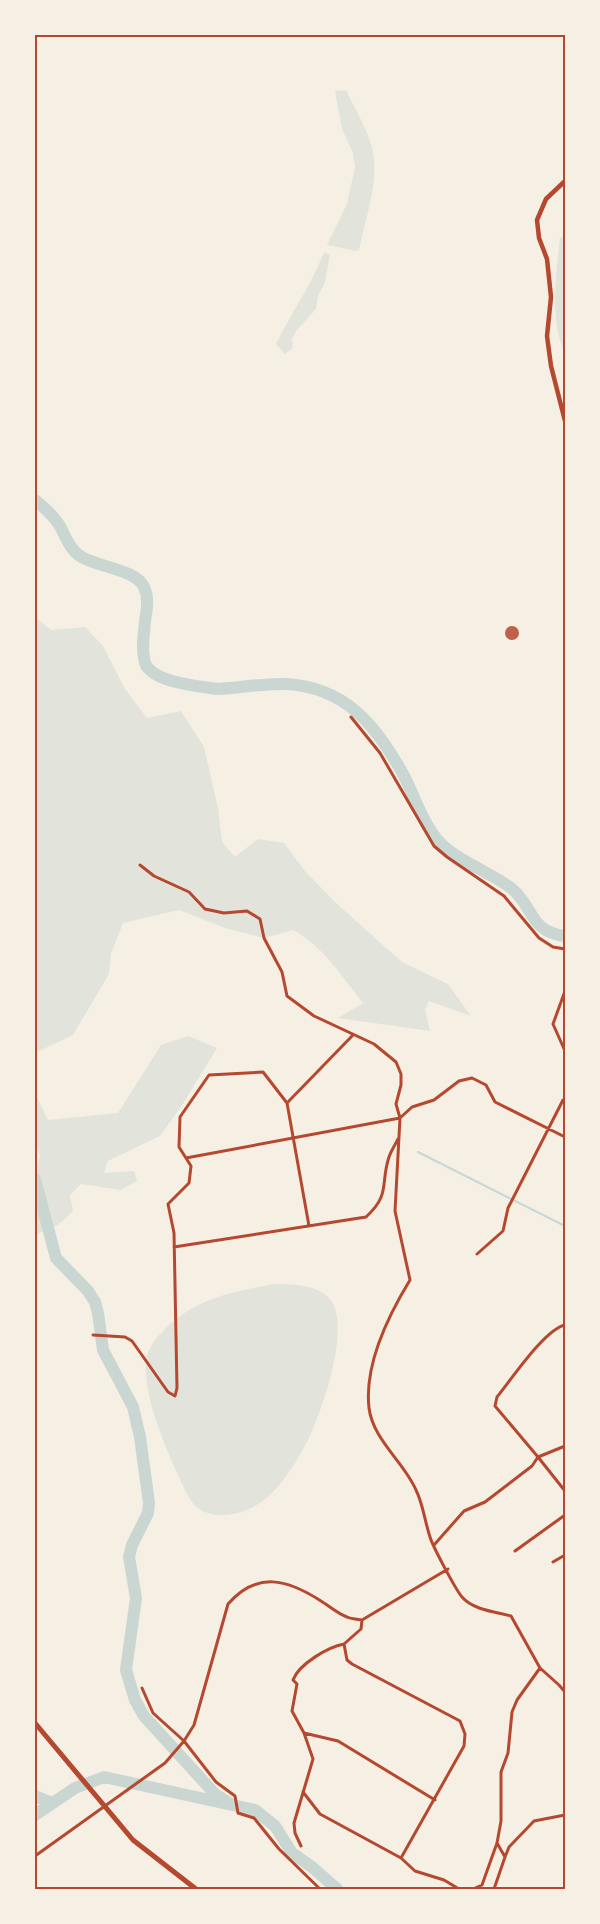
<svg xmlns="http://www.w3.org/2000/svg" width="600" height="1924" font-family="'Titillium Web',sans-serif">
  <style>
    .green { fill: #e2e4dc }
    .lines { fill: none; stroke-linecap: round; stroke-linejoin: round }
    .stream { stroke: #c9d6d2; stroke-width: 2 }
    .river { stroke: #c9d6d2; stroke-width: 12 }
    .building { fill: #bf614a }
    .minor { stroke: #b5482f; stroke-width: 3 }
    .tertiary { stroke: #b5482f; stroke-width: 4.5 }
    .primary { stroke: #b5482f; stroke-width: 5 }
    .neatline { fill: none; stroke: #b5482f; stroke-width: 2 }
  </style>
  <rect width="100%" height="100%" fill="#f6efe4"/>
  <path class="green" d="M346 90C356 112 371 134 374 158 377 187 365 221 359 250L356 251 327 245 347 204 355 167 353 153 342 129 335 91Z
    M565 235V353C549 320 556 274 560 238Z
    M324 252 330 255 325 282 318 296 316 309 296 331 292 339 293 348 285 354 276 344C292 311 311 286 324 252Z
    M35 617 51 630 85 627 103 646 125 689 147 718 181 711 204 747 218 808 222 842 235 857 258 839 284 843 305 871 336 903 402 962 448 984 471 1016 429 1001 425 1010 430 1031 338 1018 363 1003C343 978 322 945 293 930L264 938 225 928 179 910 123 923 111 954 109 974 73 1035 35 1053Z
    M188 1036 217 1048 181 1107 160 1136 108 1161 104 1173 134 1171 137 1181 121 1190 81 1184 70 1195 73 1211 58 1225 35 1235V1173L40 1155 35 1146V1093L48 1120 118 1113 161 1045Z
    M276 1284C293 1284 318 1285 330 1299 352 1326 322 1411 308 1440 299 1458 284 1482 269 1496 255 1508 240 1515 221 1515 204 1515 193 1507 186 1492 170 1459 143 1399 146 1363 146 1352 154 1340 161 1333 192 1299 232 1291 276 1284Z"/>
  <g class="lines">
    <path class="stream" d="M418 1152 565 1226"/>
    <path class="river" d="M35 500C45 508 55 517 61 528 66 538 70 549 80 556 96 567 136 569 144 587 149 598 147 609 145 621 144 634 141 649 145 663 153 683 199 686 218 689 240 688 264 683 286 684 345 687 376 725 403 774 414 794 421 820 436 838 455 861 487 870 511 888 534 906 529 932 565 936
      M35 1179 56 1258 88 1291 95 1302 98 1313 103 1350 133 1407 140 1437 149 1503 148 1513 132 1545 129 1557 136 1598 126 1670 135 1700 144 1716 215 1794 232 1805
      M35 1796 52 1803
      M35 1815 75 1788 104 1777 246 1808 255 1810 275 1826 292 1853 312 1867 337 1889"/>
  </g>
  <path class="building" d="M505 633a7 7 0 1 1 14 0a7 7 0 1 1-14 0Z"/>
  <g class="lines">
    <path class="minor" d="M351 717 380 753 434 846 447 857 504 896 539 938 553 947 565 949
      M140 865 154 876 189 892 205 909 224 913 247 911 260 919 264 938 282 972 287 996 314 1016 374 1044 396 1062 401 1074V1085L396 1104 400 1118 186 1158
      M565 991 553 1024 565 1051
      M565 1137 495 1102 486 1085 472 1078 459 1081 434 1100 412 1107 400 1118 395 1211 410 1280C388 1316 364 1364 369 1408 373 1440 404 1462 416 1490 423 1504 425 1522 430 1537 433 1547 456 1590 462 1597 473 1610 496 1612 511 1616L540 1668 559 1685 565 1692
      M309 1226 287 1103 353 1035
      M174 1247 366 1217C391 1194 380 1184 389 1157 391 1151 395 1145 398 1139
      M477 1254 503 1231 508 1208 563 1100
      M565 1325C545 1329 511 1380 497 1397L495 1406 538 1457 565 1446
      M93 1335 125 1337 132 1341 168 1392 175 1396 177 1388 174 1233 168 1204 189 1183 191 1166 179 1147 180 1117 209 1075 263 1072 287 1103
      M434 1545 464 1511 485 1502 532 1466 538 1457 565 1491
      M515 1551 565 1515
      M553 1562 565 1555
      M362 1620 361 1629 344 1644 347 1660 352 1664 460 1721 465 1734 464 1746 401 1858
      M142 1688 153 1713 184 1741 216 1782 235 1796 238 1813 254 1818 279 1849 320 1889
      M304 1733 338 1741 435 1800
      M303 1792 320 1814 401 1858 415 1871 444 1880 459 1889
      M301 1846 295 1833 294 1823 313 1759 304 1733 292 1711 297 1684 293 1680C299 1664 328 1647 344 1644
      M35 1856 165 1763 184 1741 194 1725 228 1604C257 1571 287 1579 321 1601 329 1606 338 1614 347 1617 351 1619 357 1619 362 1620L448 1569
      M505 1857 509 1847 534 1821 565 1815
      M473 1889 482 1885 497 1843 501 1821V1772L508 1753 512 1712 517 1700 540 1668
      M494 1889 505 1857 497 1843"/>
    <path class="tertiary" d="M565 181 546 199 537 220 539 238 547 259 551 297 547 336 551 366 565 421"/>
    <path class="primary" d="M35 1723 133 1840 196 1889"/>
  </g>
  <rect width="600" height="1924" fill="none" stroke="#f6efe4" stroke-width="72"/>
  <rect x="36" y="36" width="528" height="1852" class="neatline"/>
</svg>
